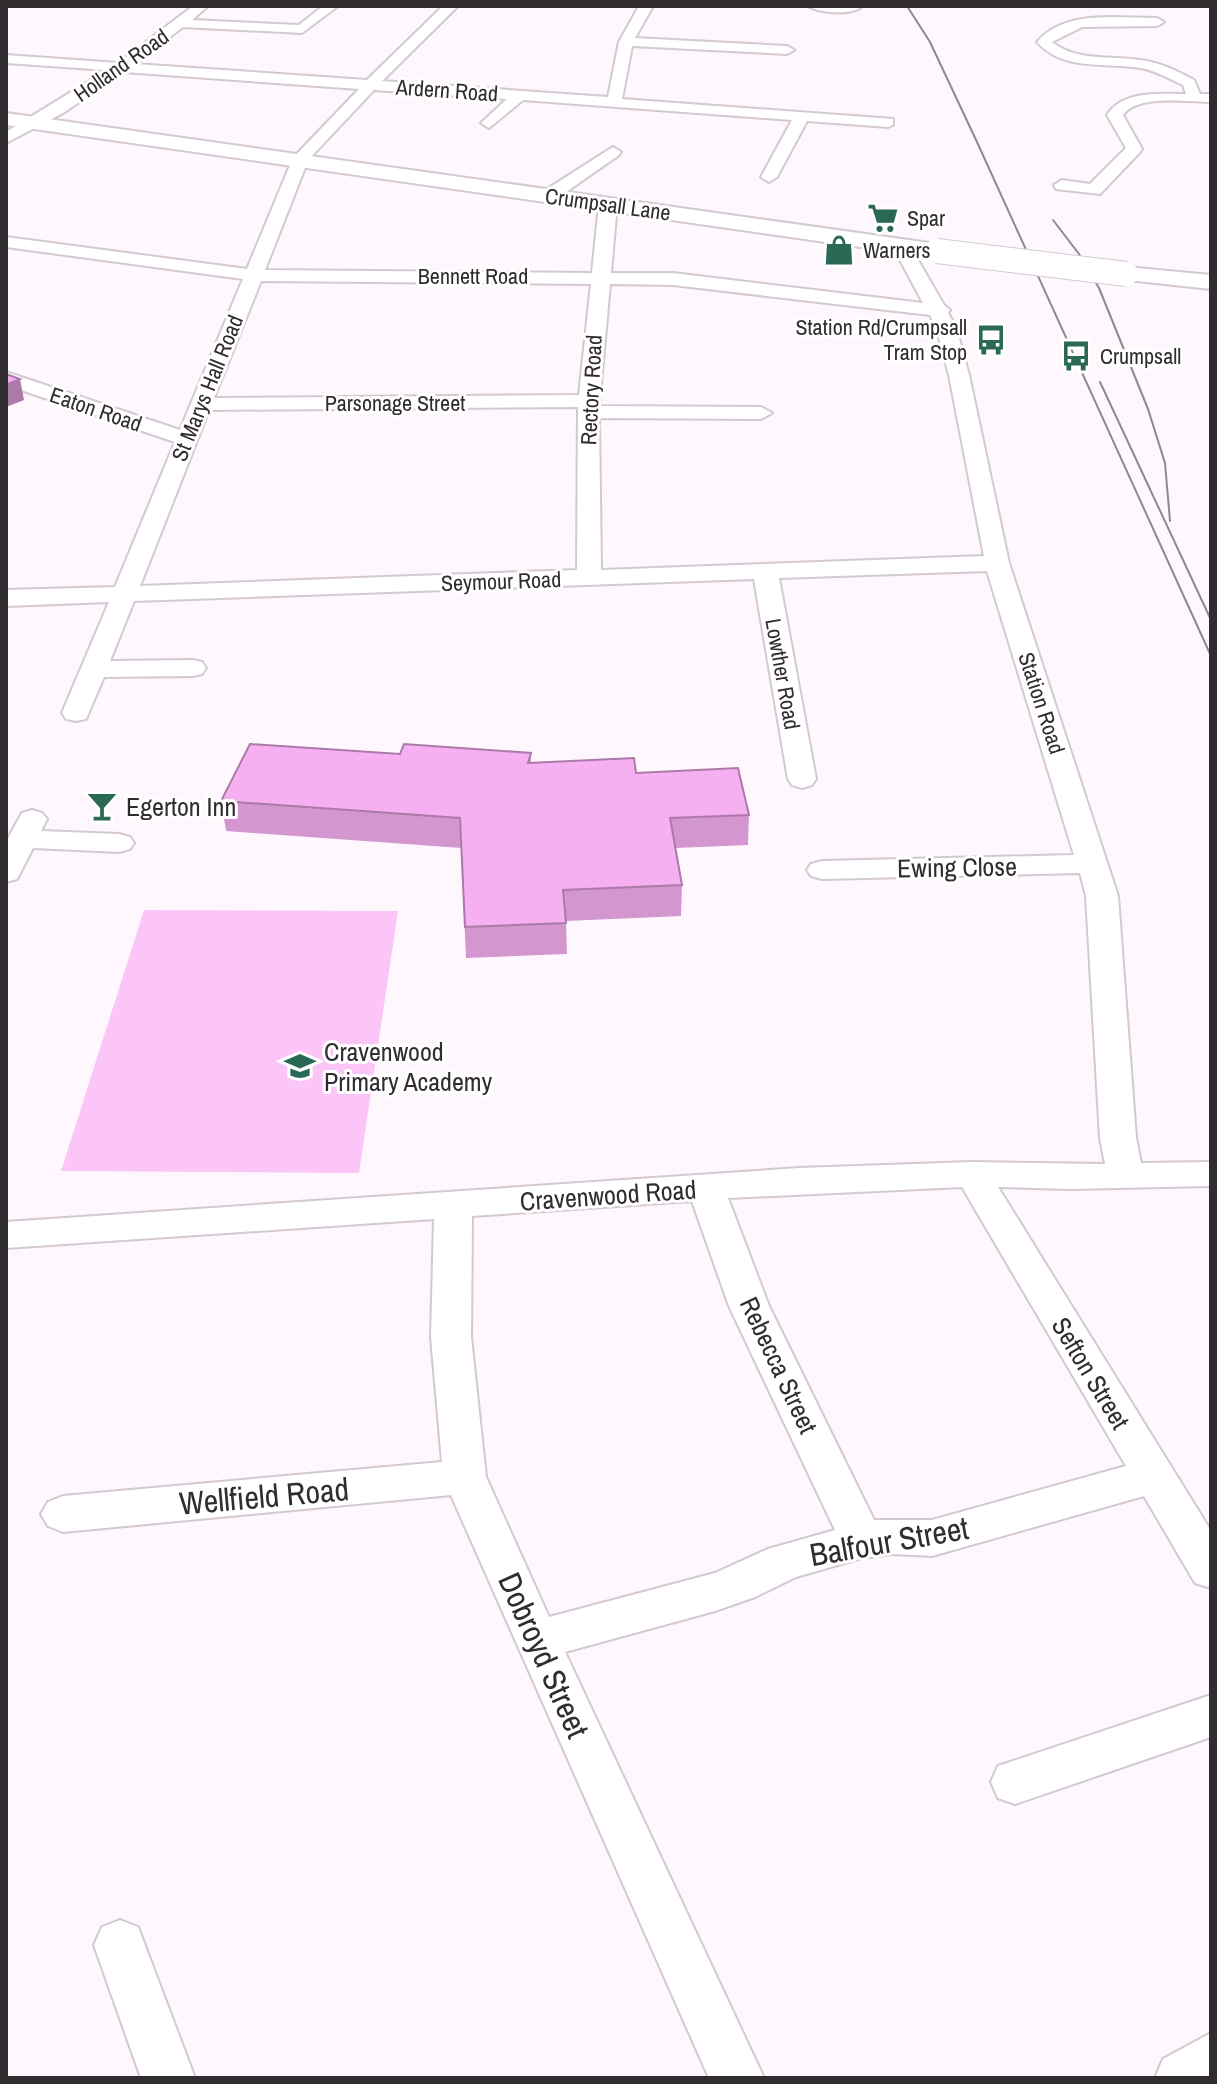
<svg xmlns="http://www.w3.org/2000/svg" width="1217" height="2084" font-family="'Archivo Narrow',sans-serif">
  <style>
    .green { fill: #fcc5f8 }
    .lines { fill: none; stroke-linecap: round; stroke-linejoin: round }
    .street-casing { stroke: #d4c9d3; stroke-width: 4 }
    .secondary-casing { stroke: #d4c9d3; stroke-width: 4 }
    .street { fill: #fff; fill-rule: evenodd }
    .secondary { fill: #fff; fill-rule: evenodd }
    .tram { stroke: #8f898e; stroke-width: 2 }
    .secondary-bridge-casing { stroke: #d4c9d3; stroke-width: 26; stroke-linecap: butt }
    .secondary-bridge { stroke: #fff; stroke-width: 24 }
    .wall { fill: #d496ce }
    .shaded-wall { fill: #ac7aa8 }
    .building { fill: #f6aff0; stroke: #ac7aa8; stroke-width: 2 }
    .labels { text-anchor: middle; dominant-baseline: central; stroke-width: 6; stroke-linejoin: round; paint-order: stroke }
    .far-street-label { font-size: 22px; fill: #312c30; stroke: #fff }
    .far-poi-label { font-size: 22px; fill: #312c30; stroke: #fff; text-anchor: start }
    .poi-label { font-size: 26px; fill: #312c30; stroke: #fff; text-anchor: start }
    .street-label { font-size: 26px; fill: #312c30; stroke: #fff }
    .near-street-label { font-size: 32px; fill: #312c30; stroke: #fff }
  </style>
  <rect width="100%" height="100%" fill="#fef7fd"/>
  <path class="green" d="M144 910 398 911 359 1173 61 1171Z"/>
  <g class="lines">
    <g class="street-casing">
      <path id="street" d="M193 6H208L192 20 299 25 323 6H338L302 33 183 27 135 64 367 80 443 6H458L382 81 608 97 619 42 639 6H653L635 38 787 46 794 50 787 54 632 46 622 99 893 119V125L888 127 807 121 777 177 769 182 761 177 792 120 523 100 489 128 481 123 507 99 374 90 308 160 265 270 592 273 599 204 608 199 617 204 611 273H673L923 303 892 245 901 240 907 241 944 305 950 310 948 313 956 327 969 375 1009 563 1118 896 1136 1138 1141 1163 1211 1162V1186L1071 1189 998 1187 1211 1531V1588L1195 1583 1144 1496 932 1556 893 1554 862 1558 796 1577 755 1597 715 1611 565 1652 764 2078H709L451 1495 63 1532 48 1526 41 1514 48 1502 63 1496 442 1462 431 1337 434 1219 6 1248V1222L799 1168 972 1162 1105 1164 1100 1138 1086 896 1080 873 822 879 811 876 807 870 811 864 822 861 1074 855 987 571 779 578 816 779 812 785 802 788 792 785 788 779 754 579 134 601 110 661 193 660 202 662 206 668 202 674 193 676 104 677 86 719 76 721 66 719 62 713 109 602 6 606V590L115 587 175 442 6 385V372L180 430 243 279 6 247V237L247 269 293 158 359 89 124 72 63 113 6 143V132L107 70 6 63V55L118 63ZM261 281 591 284 579 395 214 398ZM610 284 673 285 930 315 936 327 949 375 984 556 601 570 599 418 761 419 772 413 761 407 599 406ZM578 407 577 570 140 586 209 410ZM962 1187 1126 1466 932 1520H874L769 1306 728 1198ZM692 1201 729 1306 835 1530 768 1549 715 1573 549 1617 486 1477 471 1337 472 1216Z
        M808 6H858L860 8C849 15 819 13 808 6Z
        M1113 17 1157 18 1164 22 1157 26 1082 27 1052 42C1078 62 1109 55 1140 60 1159 62 1177 71 1194 80L1200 94H1211V102C1187 102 1138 94 1123 115L1142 149 1140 152 1100 194 1056 189 1054 185 1062 180 1090 184 1126 148 1107 115C1123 90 1159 94 1186 94L1183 85C1170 79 1156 71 1141 68 1105 62 1064 72 1037 42 1056 20 1085 17 1113 17Z
        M613 147 621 152 619 155 556 199H544L542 195 544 191Z
        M32 810 42 813 47 819 41 831 119 834 130 837 134 843 130 849 119 852 33 848 17 879 6 882V842L22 813Z
        M1211 1695V1737L1015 1804 998 1798 991 1782 998 1766Z
        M120 1920 138 1927 195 2078H141L94 1945 102 1927Z
        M1211 2033V2078H1155L1163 2059Z"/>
    </g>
    <g class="secondary-casing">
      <path id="secondary" d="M6 113 937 244 945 246 949 251 945 256 937 258 6 125Z
        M1126 267 1211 275V289L1118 279 1114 274 1118 269Z"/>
    </g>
    <use href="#street" class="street"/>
    <use href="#secondary" class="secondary"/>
    <path class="tram" d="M907 6 930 42 977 142 1211 656
      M1053 220 1079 254 1099 288 1148 409 1165 463 1170 521
      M1100 382 1211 620"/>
    <g class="secondary-bridge-casing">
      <path id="secondary-bridge" d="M937 251 1126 274"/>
    </g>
    <use href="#secondary-bridge" class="secondary-bridge"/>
  </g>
  <path class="wall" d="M531 753V763L636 773 749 815 748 845 675 848 682 885 681 916 566 921 567 954 466 958 461 848 226 831 221 801 400 754Z"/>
  <path class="shaded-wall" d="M20 379 24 400 6 407V385Z"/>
  <path class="building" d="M6 374 20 379 6 385Z
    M250 744 400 754 404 744 531 753 528 763 634 758 636 773 738 768 749 815 670 818 682 885 563 890 566 923 465 927 460 818 221 801Z"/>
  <defs>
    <g id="supermarket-bare" transform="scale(2.4)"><path d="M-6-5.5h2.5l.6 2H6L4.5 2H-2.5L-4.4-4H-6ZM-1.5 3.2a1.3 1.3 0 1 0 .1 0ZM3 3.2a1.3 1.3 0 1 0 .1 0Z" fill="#2a6955" stroke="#fff" stroke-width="2.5" paint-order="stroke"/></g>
    <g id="shop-bare" transform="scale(2.4)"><path d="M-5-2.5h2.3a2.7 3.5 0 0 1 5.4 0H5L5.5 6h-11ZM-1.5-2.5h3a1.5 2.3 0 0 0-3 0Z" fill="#2a6955" stroke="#fff" stroke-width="2.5" paint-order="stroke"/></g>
    <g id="bus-bare" transform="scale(2.4)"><path d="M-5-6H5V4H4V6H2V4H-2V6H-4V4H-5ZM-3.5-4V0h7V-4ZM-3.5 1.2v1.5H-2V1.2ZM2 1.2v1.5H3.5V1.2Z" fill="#2a6955" stroke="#fff" stroke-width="2.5" paint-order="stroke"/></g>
    <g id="bar-bare" transform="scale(2.4)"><path d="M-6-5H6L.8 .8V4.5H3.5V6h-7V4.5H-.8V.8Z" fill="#2a6955" stroke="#fff" stroke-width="2.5" paint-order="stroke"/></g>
    <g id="school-bare" transform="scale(2.4)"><path d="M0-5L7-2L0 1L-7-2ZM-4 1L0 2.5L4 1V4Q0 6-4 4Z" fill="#2a6955" stroke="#fff" stroke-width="2.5" paint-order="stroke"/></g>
  </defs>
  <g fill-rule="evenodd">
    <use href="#supermarket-bare" x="883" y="218"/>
    <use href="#shop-bare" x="839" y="250"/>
    <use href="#bus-bare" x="991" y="340"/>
    <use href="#bus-bare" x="1076" y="356"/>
    <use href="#bar-bare" x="102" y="806"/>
    <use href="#school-bare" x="300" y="1066"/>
  </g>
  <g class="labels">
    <g class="far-street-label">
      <text transform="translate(121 65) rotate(-35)">Holland Road</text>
      <text transform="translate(447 90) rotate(4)">Ardern Road</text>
      <text transform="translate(608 204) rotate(8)">Crumpsall Lane</text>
      <text x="473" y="276">Bennett Road</text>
      <text transform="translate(207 388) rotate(-68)">St Marys Hall Road</text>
      <text transform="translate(591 390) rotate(-87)">Rectory Road</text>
      <text x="395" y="403">Parsonage Street</text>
      <text transform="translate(96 409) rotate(19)">Eaton Road</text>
      <text transform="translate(501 581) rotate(-2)">Seymour Road</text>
      <text transform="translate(783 674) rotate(80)">Lowther Road</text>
      <text transform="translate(1042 703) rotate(72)">Station Road</text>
    </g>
    <g class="far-poi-label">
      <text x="907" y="218">Spar</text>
      <text x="863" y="250">Warners</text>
      <text x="967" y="327" text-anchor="end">Station Rd/Crumpsall<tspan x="967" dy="25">Tram Stop</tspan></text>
      <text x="1100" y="356">Crumpsall</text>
    </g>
    <g class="poi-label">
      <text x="126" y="806">Egerton Inn</text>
      <text x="324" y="1051">Cravenwood<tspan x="324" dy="30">Primary Academy</tspan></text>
    </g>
    <g class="street-label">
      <text transform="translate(957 867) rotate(-1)">Ewing Close</text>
      <text transform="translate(608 1195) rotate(-4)">Cravenwood Road</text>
      <text transform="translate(779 1365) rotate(65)">Rebecca Street</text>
      <text transform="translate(1091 1373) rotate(59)">Sefton Street</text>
    </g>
    <g class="near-street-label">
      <text transform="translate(264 1496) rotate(-5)">Wellfield Road</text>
      <text transform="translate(889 1541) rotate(-10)">Balfour Street</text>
      <text transform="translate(544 1655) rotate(66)">Dobroyd Street</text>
    </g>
  </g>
  <rect width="1217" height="2084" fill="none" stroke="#312c30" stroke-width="16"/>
</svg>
